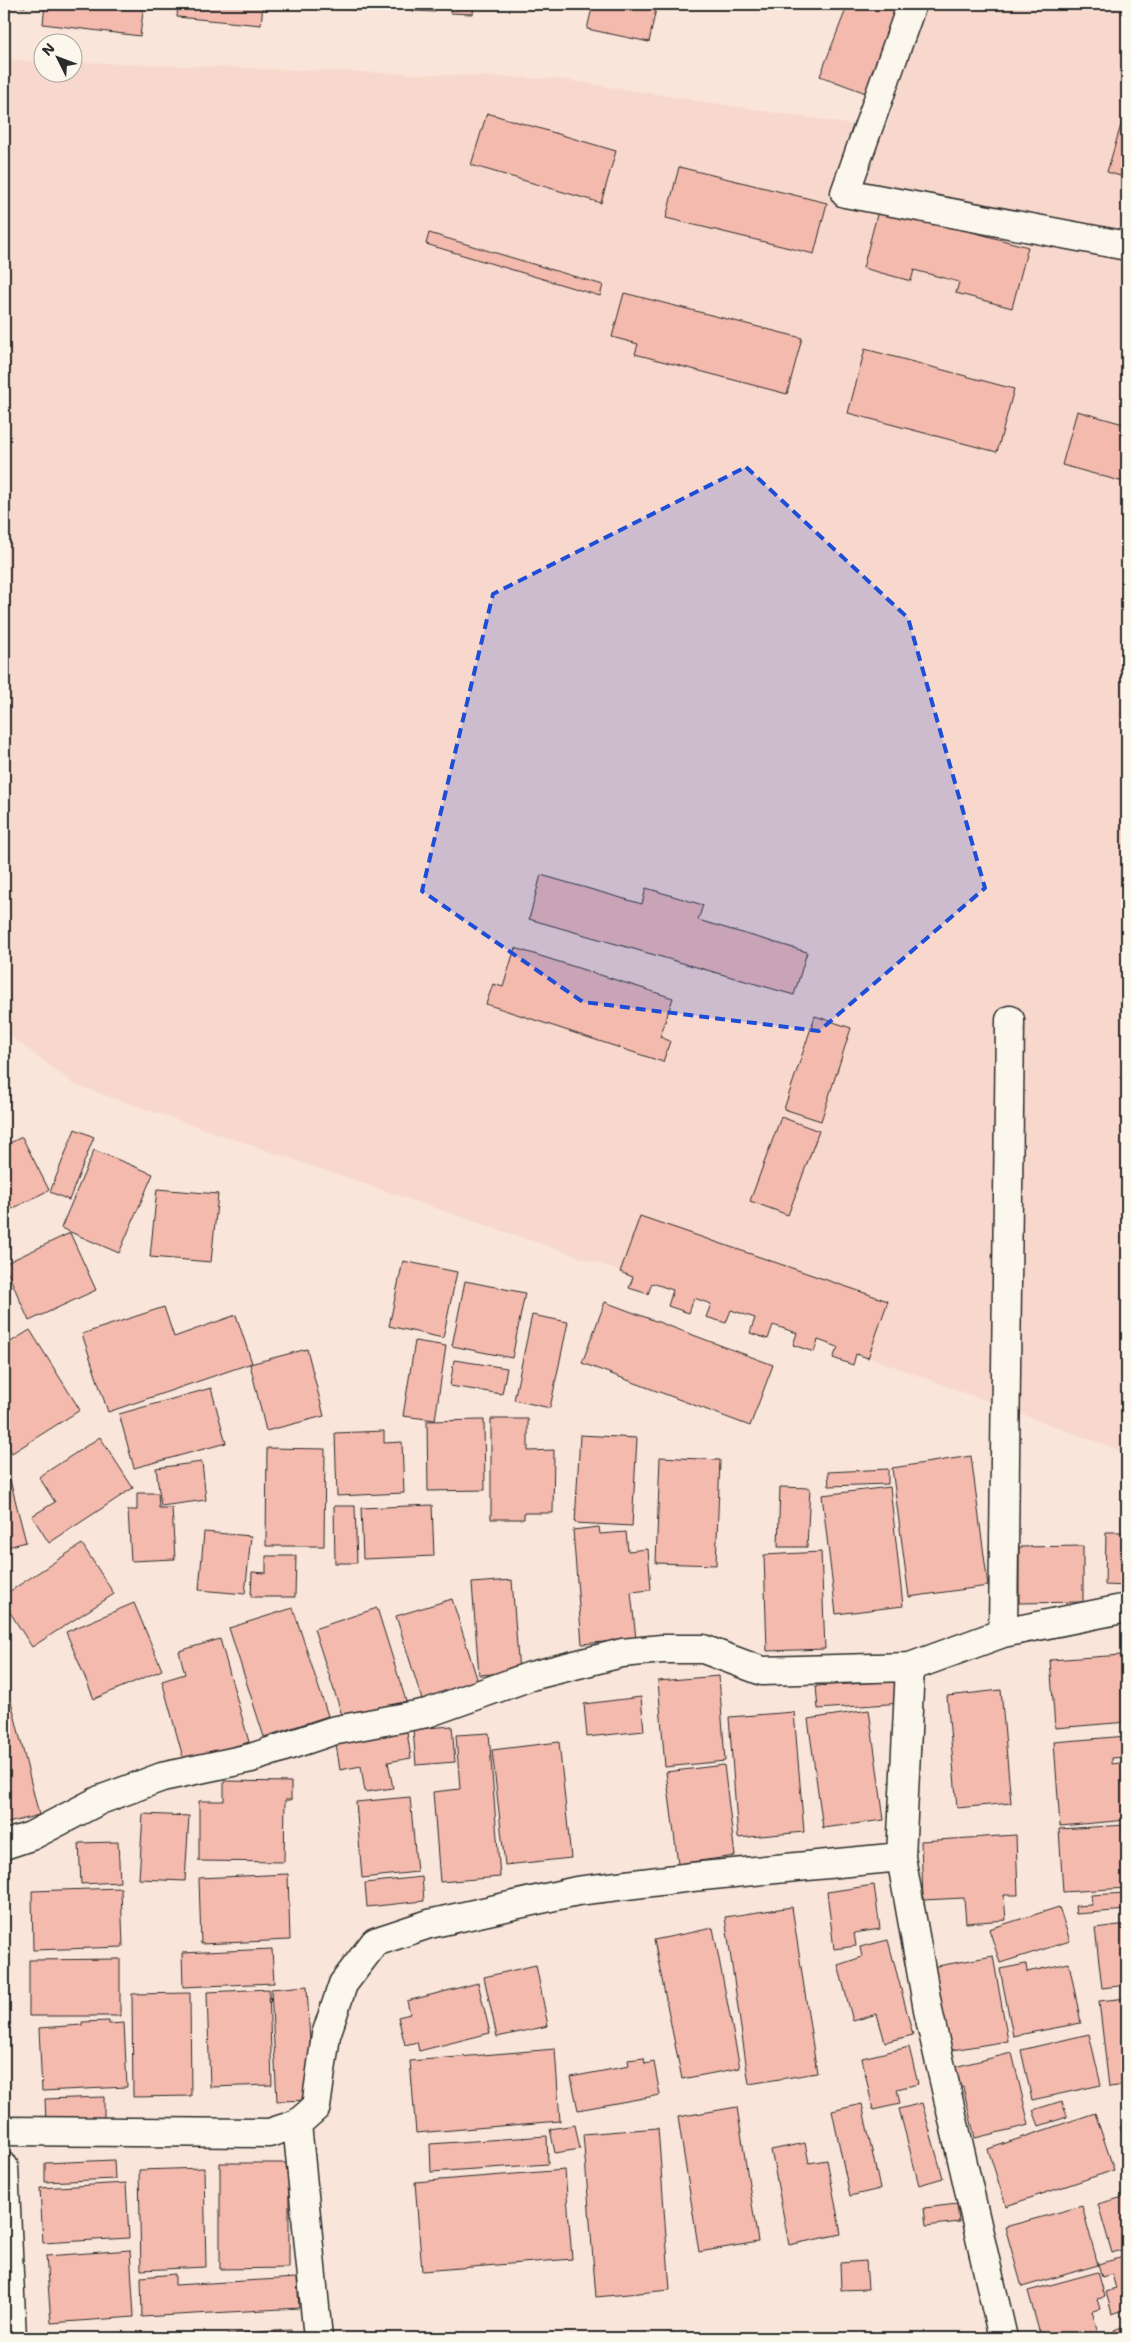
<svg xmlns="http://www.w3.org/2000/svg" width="1131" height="2342" font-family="'Shantell Sans',sans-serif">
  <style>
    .built { fill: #f8d8cc }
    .building { fill: #f4baae; stroke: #2b2b2b }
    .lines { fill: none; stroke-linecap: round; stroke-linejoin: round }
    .minor-casing { stroke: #2b2b2b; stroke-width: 31 }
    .minor { stroke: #fbf7ec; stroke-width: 28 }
    .marked { fill: #1d4ed8; fill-opacity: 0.2; stroke: #1d4ed8; stroke-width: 4; stroke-dasharray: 10 6; stroke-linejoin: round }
  </style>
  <rect width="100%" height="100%" fill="#f9e5d9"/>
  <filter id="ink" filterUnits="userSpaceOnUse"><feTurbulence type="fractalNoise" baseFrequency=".02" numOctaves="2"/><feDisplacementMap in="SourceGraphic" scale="10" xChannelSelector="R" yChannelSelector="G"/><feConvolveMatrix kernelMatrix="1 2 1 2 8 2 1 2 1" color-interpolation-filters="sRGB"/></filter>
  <g filter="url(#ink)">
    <path class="built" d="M926 4H1127V1453L814 1337 75 1085 4 1031V60L42 61V72H72L73 62 558 79 886 130Z"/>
    <path class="building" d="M4 4H26L25 7Z
      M45 4H144L140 36 43 24Z
      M178 4H263L261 25 177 17Z
      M338 4H376V11L337 9Z
      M414 4H435V12L413 11Z
      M450 4H474L473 14 450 13Z
      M593 4H657L649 42 587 29Z
      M848 4H909L874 96 820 76Z
      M1127 105V178L1107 172Z
      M487 113 616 151 601 203 471 165Z
      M679 167 827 203 814 254 666 218Z
      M879 207 1028 247 1012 308 956 293 959 282 914 270 911 281 863 268Z
      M429 233 603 285 600 296 426 244Z
      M624 293 802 338 787 394 635 354 638 344 612 337Z
      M865 349 1014 389 997 452 848 413Z
      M1077 411 1127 425V483L1062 465Z
      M541 875 642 904 646 888 703 905 698 920 807 952 794 995 529 919Z
      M515 948 673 998 660 1037 670 1041 663 1062 486 1004 493 984 503 987Z
      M815 1016 851 1028 821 1121 784 1109Z
      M781 1117 819 1131 788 1215 750 1201Z
      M75 1129 94 1137 69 1200 50 1192Z
      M22 1137 49 1190 4 1213V1146Z
      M94 1150 153 1174 119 1253 61 1228Z
      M157 1189 218 1194 211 1262 150 1257Z
      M640 1216 888 1301 868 1358 856 1354 853 1365 833 1358 838 1347 818 1340 814 1352 793 1345 797 1333 773 1325 768 1339 750 1333 755 1318 731 1310 726 1323 706 1317 711 1304 694 1298 689 1313 668 1306 673 1290 652 1283 648 1294 629 1288 633 1277 620 1272Z
      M70 1233 96 1290 29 1321 4 1264Z
      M403 1261 457 1272 443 1338 389 1326Z
      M465 1281 525 1293 512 1358 452 1346Z
      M605 1302 773 1365 750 1426 582 1363Z
      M164 1307 174 1337 236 1315 252 1363 108 1412 82 1334Z
      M532 1315 568 1322 550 1408 514 1400Z
      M30 1330 80 1410 12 1453 4 1440V1415L8 1412 4 1404V1346Z
      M415 1341 446 1346 435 1420 403 1416Z
      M307 1349 324 1416 266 1431 250 1364Z
      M454 1360 507 1368 502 1394 450 1386Z
      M211 1388 226 1443 134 1468 119 1414Z
      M491 1419H528V1451L554 1450 553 1513H524V1519H491Z
      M484 1420 485 1490 428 1491 427 1421Z
      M384 1431V1443L402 1442 404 1493 337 1496 335 1433Z
      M580 1435 637 1438 632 1526 575 1523Z
      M100 1437 133 1488 49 1543 32 1516 55 1502 39 1477Z
      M267 1448 325 1449 324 1546H266Z
      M971 1456 988 1586 909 1597 892 1468Z
      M660 1457 720 1460 716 1565 656 1563Z
      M202 1462 206 1500 161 1506 156 1468Z
      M888 1469V1484L829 1486 828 1472Z
      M10 1480 26 1542 4 1548V1481Z
      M780 1487 810 1488 807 1547H778Z
      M890 1487 903 1606 836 1614 822 1495Z
      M137 1493H158L159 1508H172L175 1559 131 1561 128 1510H137Z
      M432 1505 434 1556 363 1559 361 1508Z
      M334 1506H355L357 1563H335Z
      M599 1527 600 1534 626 1532 628 1551 648 1549 651 1590 631 1592 636 1639 582 1644 573 1530Z
      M204 1532 251 1536 245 1594 199 1590Z
      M1106 1532H1127V1586L1105 1585Z
      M82 1544 114 1594 32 1647 4 1603V1595Z
      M1083 1546V1602L1019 1603V1547Z
      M821 1552 825 1649 767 1651 764 1555Z
      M266 1556H296L295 1597H251L252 1572 266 1573Z
      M512 1580 519 1672 479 1675 472 1583Z
      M452 1599 479 1685 423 1703 396 1616Z
      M134 1603 162 1670 94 1699 66 1632Z
      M293 1608 328 1716 264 1737 229 1628Z
      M377 1608 406 1701 344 1721 314 1629Z
      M220 1639 249 1742 184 1761 162 1681 185 1674 179 1651Z
      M1122 1655 1127 1722 1055 1728 1050 1660Z
      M719 1676 725 1761 665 1767 658 1681Z
      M901 1681 902 1703 818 1709 816 1686Z
      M1001 1690 1011 1803 957 1808 947 1696Z
      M641 1697 644 1731 587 1737 584 1704Z
      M11 1701 39 1815 4 1824V1702Z
      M869 1710 884 1820 823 1828 808 1719Z
      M794 1712 804 1832 738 1838 729 1717Z
      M406 1726 411 1758 388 1762 393 1788 365 1792 361 1766 340 1770 335 1738Z
      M452 1726 455 1762 416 1765 413 1729Z
      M489 1733 500 1877 440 1882 433 1792 460 1789 456 1735Z
      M1127 1736V1757L1112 1758V1764L1127 1762V1820L1060 1826 1054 1742Z
      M559 1742 571 1858 505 1865 492 1750Z
      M724 1765 735 1856 678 1864 666 1772Z
      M224 1781 291 1782V1800H285L284 1862 199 1861V1801H224Z
      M410 1797 417 1872 362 1878 356 1802Z
      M143 1814 189 1816 185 1881 139 1879Z
      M1127 1825V1888L1063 1892 1059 1829Z
      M1016 1835 1018 1895H1004L1006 1920 966 1923 964 1898 923 1900 921 1841Z
      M118 1842 120 1882 81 1884 79 1843Z
      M288 1874 290 1940 201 1944 199 1878Z
      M422 1877 424 1901 367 1907 365 1883Z
      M874 1885 880 1929 854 1933 856 1946 834 1949 827 1892Z
      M121 1888 123 1947 33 1950 32 1891Z
      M1127 1893V1910L1076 1914 1075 1906 1092 1905 1091 1895Z
      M792 1907 817 2073 749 2084 725 1917Z
      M1059 1907 1070 1941 1000 1963 989 1929Z
      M1127 1924V1985L1102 1988 1095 1928Z
      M713 1928 740 2068 682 2079 654 1940Z
      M888 1940 913 2035 885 2042 877 2014 853 2021 838 1965 862 1957 860 1947Z
      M272 1949 274 1983 183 1987 182 1953Z
      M993 1956 1008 2041 946 2051 932 1967Z
      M120 1959V2016H29V1960Z
      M1069 1963 1081 2023 1013 2036 1000 1969 1026 1964 1027 1972Z
      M536 1965 548 2026 497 2037 484 1977Z
      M478 1983 490 2033 419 2051 417 2042 405 2045 398 2017 410 2014 407 2001Z
      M307 1986 313 2100 277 2101 271 1989Z
      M269 1989 272 2085 210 2087 207 1992Z
      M190 1993 191 2096 133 2097 132 1994Z
      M1127 1998V2085L1109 2087 1099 2001Z
      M109 2021V2024L124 2023 127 2087 42 2091 39 2028 82 2025V2022Z
      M1089 2034 1101 2085 1032 2100 1021 2050Z
      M909 2047 918 2084 897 2089 900 2104 873 2110 862 2058Z
      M555 2049 560 2121 416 2133 410 2061Z
      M1012 2053 1029 2125 975 2138 963 2087 952 2090 946 2069Z
      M644 2058 645 2064 654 2062 660 2095 578 2110 571 2077 629 2066 628 2060Z
      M104 2097V2119L46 2122 45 2099Z
      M1062 2101 1067 2117 1039 2126 1033 2110Z
      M922 2103 943 2178 919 2185 899 2109Z
      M862 2104 880 2189 850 2196 832 2111Z
      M737 2107 758 2242 699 2252 678 2117Z
      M1095 2113 1114 2170 1006 2206 988 2149Z
      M1127 2124V2148L1120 2127Z
      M575 2125 580 2149 555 2153 550 2129Z
      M658 2128 670 2290 596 2297 583 2134Z
      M547 2136 548 2164 431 2172 430 2144Z
      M805 2143 809 2163 827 2160 841 2234 789 2245 771 2150Z
      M114 2160 115 2179 45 2182V2163Z
      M220 2163H289V2268L220 2269Z
      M204 2168 206 2267 141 2270 139 2170Z
      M565 2170 572 2259 422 2271 415 2182Z
      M126 2183 129 2238 43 2243 40 2188Z
      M1127 2196V2248L1112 2253 1098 2204Z
      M957 2204 959 2222 926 2226 924 2208Z
      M1082 2206 1098 2265 1022 2287 1005 2227Z
      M130 2250 134 2317 51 2323 46 2256Z
      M1127 2256V2309L1112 2314 1106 2292 1116 2289 1112 2274 1102 2277 1098 2264Z
      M866 2261 868 2289 841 2290 840 2263Z
      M1098 2272 1105 2297 1097 2299 1100 2309 1092 2311 1099 2338H1041L1028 2291Z
      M175 2274V2285L297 2278 299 2308 142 2317 141 2277Z
      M1127 2325V2338H1117L1114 2330Z
      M291 2330V2338H227V2334Z
      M132 2334V2338H99V2337Z"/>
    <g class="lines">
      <g class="minor-casing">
        <path id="minor" d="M912 4 845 193 1127 246
          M1003 1633 1010 1020
          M910 1667 901 1857 929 2015 1003 2338
          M4 1845 31 1836 100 1800 162 1777 251 1758 332 1731 427 1713 531 1676 622 1653 662 1649H703L762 1671 910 1667 1003 1633 1127 1608
          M297 2124 318 2338
          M4 2131 269 2133 297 2124 316 2107 326 2035 343 1984 375 1942 429 1924 577 1891 692 1877 901 1857
          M4 2167 12 2338"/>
      </g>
      <use href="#minor" class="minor"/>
    </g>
  </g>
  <path class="marked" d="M746 467 908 618 985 888 819 1031 583 1002 422 891 493 594Z"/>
  <rect width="1131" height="2342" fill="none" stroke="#fbf7ec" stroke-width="20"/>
  <rect x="10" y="10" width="1111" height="2322" fill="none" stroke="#2b2b2b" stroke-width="2" filter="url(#ink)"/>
  <g transform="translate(58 58) rotate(312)"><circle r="24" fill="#fbf7ec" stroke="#a8a59f"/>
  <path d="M0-4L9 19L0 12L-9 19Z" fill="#2b2b2b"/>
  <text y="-8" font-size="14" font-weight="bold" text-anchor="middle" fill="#2b2b2b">N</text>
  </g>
</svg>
